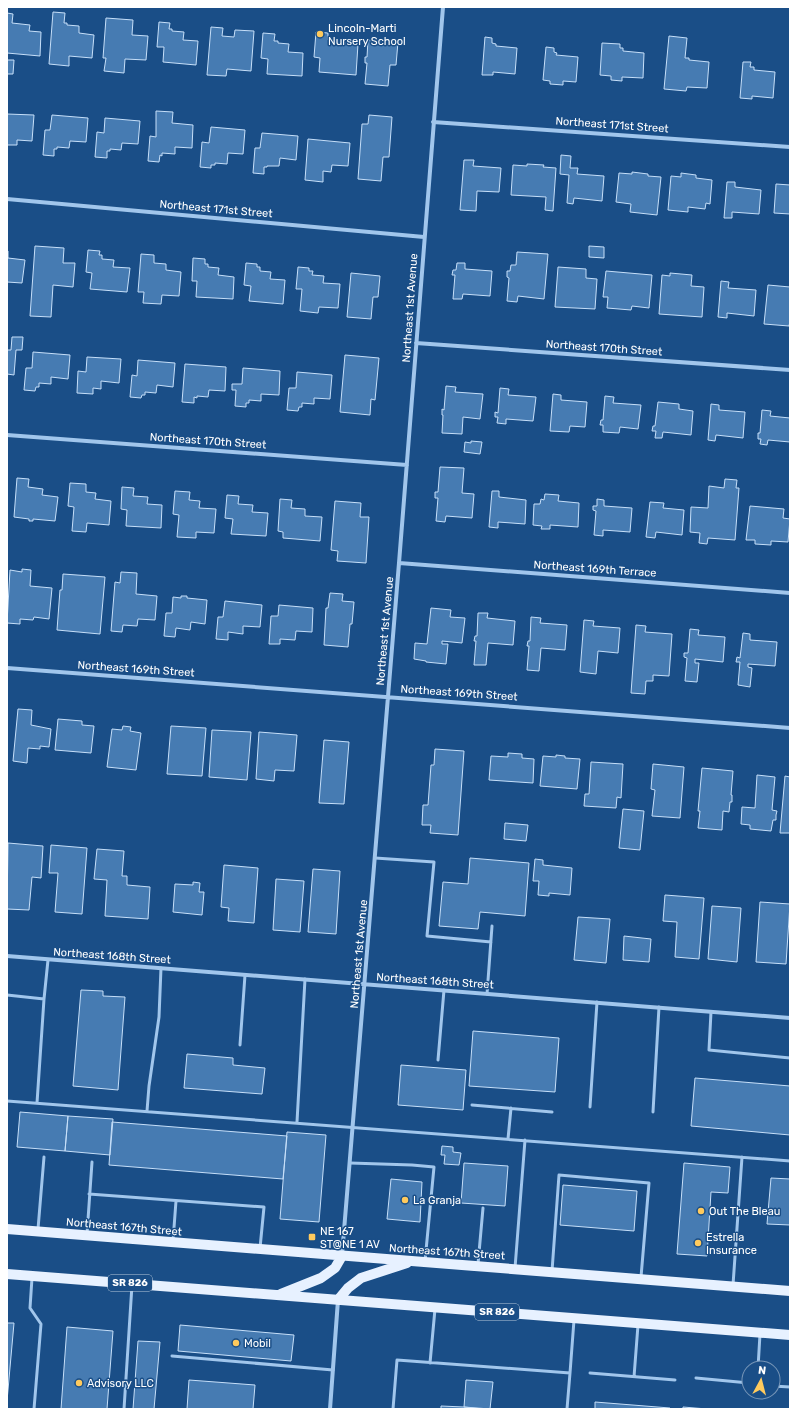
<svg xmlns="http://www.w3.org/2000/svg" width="797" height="1416" font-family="Rubik,sans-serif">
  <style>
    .building { fill: #467bb2; stroke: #c6dff9 }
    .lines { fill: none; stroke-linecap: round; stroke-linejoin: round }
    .service { stroke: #a1c6ec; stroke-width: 3 }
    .minor { stroke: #a1c6ec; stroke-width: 4 }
    .primary { stroke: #e7f1ff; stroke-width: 10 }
    .poi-dot { fill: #ffca5d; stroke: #1a4e87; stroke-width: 1.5 }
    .labels { text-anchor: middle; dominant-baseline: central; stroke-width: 3; stroke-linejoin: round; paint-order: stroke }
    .shield { fill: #1a4e87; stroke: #bacadb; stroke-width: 1 }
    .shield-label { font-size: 10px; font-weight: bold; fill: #fff }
    .poi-label { font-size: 11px; fill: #fff; stroke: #1a4e87; text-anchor: start }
    .street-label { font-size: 11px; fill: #fff; stroke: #1a4e87 }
  </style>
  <rect width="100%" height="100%" fill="#1a4e87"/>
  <path class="building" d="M53 12 65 13 64 23H67V25L79 26V33L94 35 92 58 69 56V66L49 64Z
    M7 13 13 14 12 23 30 25 29 31 41 32 40 56 7 53Z
    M106 18 133 20 132 35 148 36 146 60 125 59 124 73 104 71 106 58H103Z
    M159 22 170 23 169 29H172V31L184 32 183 40 198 41 196 65 163 62 164 47H157Z
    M211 27 223 28 222 36 234 37 235 30 254 31 251 71 227 69 226 76 207 75Z
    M316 32 328 33V40H330V42L358 44 356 75 319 72 320 58 314 57Z
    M263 33 275 34 274 41H278V43L289 44 288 52 303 53 302 76 267 74 268 59 261 58Z
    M669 36 687 38 685 58H689V60L709 62 707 88 687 87 686 91 664 89Z
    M485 37 492 38V43L496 44V46L517 48 515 74 493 72V75H482Z
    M368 40 398 42 396 65H390L388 86 365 84 367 63H365V57H367Z
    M602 43 620 44V48H623V51L644 53 643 78 622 77V81L611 80V76L600 75Z
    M546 47 554 48V52L557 53 556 55 578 57 576 82 563 81V85L550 84V81L543 80Z
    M7 60H14L13 74H7Z
    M743 62H751L750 67H754V70L775 72 773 98 752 96V99L740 98Z
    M156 111 173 112 172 123 193 125 192 148 175 147V154L162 153V156L160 155 159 162 148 161 150 136 156 137Z
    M7 114 34 115 32 141 17 140V145H7Z
    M52 115 88 118 86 142 70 141 69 148 57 147V149H54V156L43 155 45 130H50Z
    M369 115 392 117 389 157H383L381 181 358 179 362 124H368Z
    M105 118 140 121 138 144 122 143 121 150 110 149V151H107V158L95 157 97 132 104 133Z
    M211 127 245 130 243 154 228 153 227 164 215 163V165H211V168L200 167 202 142 209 143Z
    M262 133 298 136 296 160 280 158 279 166H267V167H264V174L253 173 255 148H260Z
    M308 139 350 143 348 166 332 165 331 172 323 171V182L305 180Z
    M561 155 571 156 570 168H578L577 174 604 176 602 201 574 198 573 204 567 203 569 175 560 174Z
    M464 160H474L473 166 501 168 499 192 477 191 476 211 460 210Z
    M527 164 544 165 543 167 556 168 553 211 545 210 546 197 511 195 513 165 527 166Z
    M632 172 648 174V176L661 177 657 215 630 212 631 204 616 202 619 173 632 174Z
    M681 173 696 175V178L712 180 710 204 706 203 705 209 688 207V212L668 210 671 176 681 177Z
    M727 182H735V187L761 190 759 214 732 212V218H724Z
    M790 183V214L774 213 776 184 790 185Z
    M35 246 64 248 63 263H75L73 287 53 285 51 317 30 316Z
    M589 246 604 247V258L589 257Z
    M88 250 100 251 99 255H102V259L114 260 113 267 130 268 127 292 90 289 92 273 86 272Z
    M7 251H8V258L25 260 22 283 7 282Z
    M517 252 548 254 544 299 518 296 517 302 507 301 509 278 507 277V271H510L511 265H516Z
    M141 254 154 255V263L166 264V270L181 272 179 296 162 295 161 304 143 303 144 292H138Z
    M193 258 205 259V264H208V267L219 268 218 275 234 277 233 299 196 297 197 281H192Z
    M246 263 257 264V267H260V271L271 272 270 279 285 280 283 304 249 301 251 286 244 285Z
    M457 263H465V269L492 271 490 296 463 294 462 299H453L455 275H452L453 270H456Z
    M298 267 309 268V271H313L312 275 324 276 323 283 340 284 338 308 319 307 318 313 300 311 302 289H296Z
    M558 267 586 269V278L597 279 595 309 555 307Z
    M606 271 652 275 649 308 632 306 631 310 607 308 608 297H603Z
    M351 273 380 276 378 297H373L371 319 347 317Z
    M670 273 692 275 691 286 704 287 702 317 659 314 662 275 670 276Z
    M721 281 729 282 728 288 756 290 754 316 727 313V318L718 317Z
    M768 285 790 287V321L789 326 764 324Z
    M12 337H23L22 350H16L14 375 7 374V350H11Z
    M33 352 70 355 68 379 51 377V384L39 383V387H36L35 391 24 390 26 368H32Z
    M345 355 379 358 375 400 371 399 370 415 340 412Z
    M87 357 121 359 119 383 101 381V389L93 388V394L77 393 78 371 86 372Z
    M138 360 175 363 173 387 157 385 156 393 145 392V395H142L141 398 130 397 132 375 137 376Z
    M185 364 226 367 225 391 209 390 208 397 197 396V398L194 397V403L182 402Z
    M243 368 280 371 279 395 261 394V401L249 400V403H246V407L235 406 236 390H232V384H242Z
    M297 372 332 375 330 399 314 398V404L302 403V407H299L298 411 287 410 289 388H296Z
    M446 386 456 387 455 392 483 394 480 419 463 417 462 434 442 433 443 415H442V409L444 410Z
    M500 388 509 389 508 395 536 397 533 421 506 419V424L497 423 498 417H495V412L498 413Z
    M553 394 561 395V400L587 402 585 427 570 426 569 432 550 431Z
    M605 396 614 397 613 403 641 405 638 429 620 427 619 433 603 432V425H600L601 420H603Z
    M658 402 679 404V409L693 411 691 435 663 432 662 438H655L656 431H652L653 426H655Z
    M711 404 719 405V410L745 412 743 438 716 435 715 441 708 440Z
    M762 410 771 411 770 416 790 418V442L768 440 767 445 760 444 761 439H758V433H760Z
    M471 441 482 442 480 454 464 452 465 442 471 443Z
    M440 467 464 468 462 493 474 494 472 518 446 516 445 522 436 521 438 498H435V492H438Z
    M17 478 29 479 28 487 43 489 42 495 58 497 55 521 33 519V521H29V519L14 517Z
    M725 479 737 480 736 488H739L735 540 708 538 707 544 699 543 700 533 690 532 691 507 708 508 709 486 724 488Z
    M70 483 86 484V492L96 493 95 499 111 501 109 525 87 523 86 532 72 531 74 507 68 506Z
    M122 487 134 488 133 496 148 497 147 504 162 505 161 528 126 526 127 510 121 509Z
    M175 491 190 492 189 500 200 501 199 508 216 509 214 533 196 532V538L177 537 179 515 173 514Z
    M492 491H499V497L526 500 525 524 498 522V528L489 527Z
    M545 494 559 495 558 501 579 503 578 527 550 525V529H541L542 526 533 525 534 504H540L541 499 544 500Z
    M227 495 239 496 238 504 253 505 252 512 268 513 266 536 231 534 233 519 225 518Z
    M280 499 292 500 291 508 305 509V516L322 517 320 541 283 538V532L278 531Z
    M597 499 604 500V506L632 508 630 532 603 530V536L594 535 596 511 593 510V506H597Z
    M335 501 361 503 360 517H369L366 563 337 561 338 551 331 550Z
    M650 502 664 503 663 508 684 510 682 535 656 532 655 538 646 537Z
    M750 506 784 509 783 518 790 519 788 542 771 541V545L755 544V540H746Z
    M22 569 31 570 30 586 52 588 49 619 34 617 33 620 20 619V624L7 623 10 570 22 572Z
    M121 572 137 573 136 594 157 596 155 620 138 619 137 626 123 625 122 632 111 631 115 582 120 583Z
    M63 574 105 577 100 634 57 630 60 590H62Z
    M330 593 343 594 342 601 354 602 352 624H350L348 647 324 645 326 608H328Z
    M181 596H187V598L207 600 205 624 191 622 190 630 176 628 175 637 164 636 166 613H172L173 597 181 598Z
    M225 601 262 605 260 627 243 626V634L228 632V640L216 639 218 617H223Z
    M279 605 313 608 312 632 296 631 295 640 280 639V644H269L271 616H278Z
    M431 608 451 610 450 617 465 618 462 643 442 641V644H448L446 664 426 662V661L414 659 415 643 427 644Z
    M478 613H488L487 618 515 621 513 645 488 643 486 665H474L476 641H474L475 636H477Z
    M531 617 541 618 540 623 567 625 565 650 541 648 539 671 527 670 529 646H527L528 641H530Z
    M584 620 594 621 593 626 620 628 618 653 598 651 596 674 580 672Z
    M636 625 646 626 645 632 672 634 669 676 653 675V681H646L645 694 631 693Z
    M690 629 699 630 698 635 725 637 723 662 695 659V663H699L697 682 685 681 687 658 684 657V653H688Z
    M743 633 750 634V640L777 642 775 666 748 664V667L752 668 750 687 738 685 740 662H736L737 657 740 658Z
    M18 709 32 710 31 725 51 729 49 747 40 746V749L28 748 27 763 13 761Z
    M58 719 82 721V725L94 726 91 753 55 750Z
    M123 726 131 727 130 731 141 733 136 770 107 767 112 729 122 730Z
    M171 726 206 728 202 776 167 774Z
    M212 730 251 732 247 780 209 777Z
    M259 732 297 735 294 771 275 770 274 781 256 779Z
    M324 740 349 742 344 804 319 803Z
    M435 749 464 751 458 835 430 833 431 825H422L423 805H428L431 765H434Z
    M508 753 522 754V758L534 759 533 783 489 780 491 756 508 757Z
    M556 755 565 756V758L580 759 577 789 540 786 543 756 556 757Z
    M591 762 623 764 621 798 617 797 616 808 584 806 585 794H589Z
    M653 764 684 767 680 818 652 816 655 790 651 789Z
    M702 768 733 771 731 795H732V802H730L729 812 723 811 722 830 698 828 700 811H698Z
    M757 775 775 777 772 810 777 811 776 815V820H773L771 831 750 829V825L741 824 742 807 755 808Z
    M785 776 790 777V833H780Z
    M623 809 644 811 640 850 619 848Z
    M505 823 528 825 526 841 504 839Z
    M8 843 43 846 41 878 32 877 29 910 7 909Z
    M51 845 87 848 82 914 55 912 58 873H49Z
    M97 849 124 851 122 876H127V885L150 887 148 919 105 916 107 880 94 879Z
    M470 858 529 863 525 916 480 912 478 929 439 926 443 882 468 884Z
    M535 859 543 860V865L572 868 570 895 549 893V896L538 895 539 881H533Z
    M224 865 258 868 254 923 228 921 229 908 221 907Z
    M313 869 340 871 336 934 308 932Z
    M276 879 304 881 300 932 273 930Z
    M193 882 200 883 199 892H204L202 915 173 912 175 884 193 885Z
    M665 895 704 898 699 959 675 957 677 922 663 921Z
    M760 902 790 904 786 964 756 962Z
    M712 906 741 908 737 962 708 959Z
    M578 917 610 919 606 963 574 960Z
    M624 936 651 939 649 962 623 960Z
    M81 990 103 991V996L125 997 118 1090 73 1086Z
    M473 1031 559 1038 555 1092 469 1086Z
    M187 1054 233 1058V1065L265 1068 262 1094 184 1088Z
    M401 1065 466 1070 463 1110 398 1105Z
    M695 1078 790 1086V1135L691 1126Z
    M20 1112 68 1116 65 1151 17 1147Z
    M68 1116 113 1119 110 1155 65 1151Z
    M112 1122 287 1136 283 1179 109 1165Z
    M287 1132 326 1135 319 1222 280 1219Z
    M442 1146 453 1147V1152L461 1153 459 1165 444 1164 445 1155H441Z
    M464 1163 508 1166 505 1206 461 1203Z
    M684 1163 730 1167 728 1193 711 1192 707 1256 677 1254Z
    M771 1178 790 1179V1225L767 1224Z
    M391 1179 422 1182 420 1222 387 1219Z
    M563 1185 637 1191 634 1231 560 1225Z
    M7 1323H14L7 1401Z
    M180 1325 294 1335 291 1361 178 1351Z
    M67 1327 113 1331 107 1409H61Z
    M138 1341 160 1342 154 1409H133Z
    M189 1380 255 1385 253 1409H187Z
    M466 1380 493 1382 490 1409 464 1407Z
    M595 1402 670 1408V1409H595Z
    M441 1406 464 1407 483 1409H441Z
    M683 1407 707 1409H683Z"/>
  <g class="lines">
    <path class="service" d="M375 858 434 862 427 936 491 942
      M487 994 492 926
      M7 995 44 999 48 960
      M711 1012 709 1050 790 1058
      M240 1045 245 975
      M438 1060 444 990
      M7 1101 790 1161
      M37 1103 44 999
      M472 1105 552 1112
      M590 1107 597 1002
      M147 1111 149 1086 159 1017 161 968
      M653 1112 659 1007
      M297 1122 305 979
      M508 1139 511 1108
      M350 1163 412 1165 434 1167 425 1261
      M89 1194 264 1207 260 1248
      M38 1229 44 1157
      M87 1234 92 1162
      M173 1241 176 1201
      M478 1264 483 1208
      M515 1268 525 1140
      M552 1271 559 1175 649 1183 641 1277
      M32 1278 30 1308 41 1324 34 1409
      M733 1285 742 1157
      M172 1356 333 1370
      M430 1363 435 1309
      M758 1368 760 1334
      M590 1373 675 1380
      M634 1377 638 1325
      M696 1378 749 1383
      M773 1386 790 1387
      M124 1409 132 1285
      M393 1409 397 1360 570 1373 574 1320
      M567 1409 570 1373"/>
    <path class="minor" d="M433 122 790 147
      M7 199 424 237
      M416 343 790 370
      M7 435 407 465
      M399 563 790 593
      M7 668 790 728
      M7 956 790 1018
      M342 1255 399 563 443 7
      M330 1409 338 1300"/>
    <path class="primary" d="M7 1229 790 1291
      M7 1274 790 1335
      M281 1294 321 1278 335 1268 342 1256
      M338 1300 348 1288 361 1278 407 1263"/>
  </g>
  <g class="poi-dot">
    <circle cx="320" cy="34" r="4"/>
    <circle cx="405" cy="1200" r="4"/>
    <circle cx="701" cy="1211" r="4"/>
    <rect x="308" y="1233" width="8" height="8" rx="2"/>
    <circle cx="698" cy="1243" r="4"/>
    <circle cx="236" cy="1343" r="4"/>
    <circle cx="79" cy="1383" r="4"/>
  </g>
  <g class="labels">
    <g class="shield">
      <rect x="108" y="1275" width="44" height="16" rx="3"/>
      <rect x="475" y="1304" width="44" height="16" rx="3"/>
    </g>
    <g class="shield-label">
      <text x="130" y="1283">SR 826</text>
      <text x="497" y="1312">SR 826</text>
    </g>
    <g class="poi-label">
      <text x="328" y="28">Lincoln-Marti<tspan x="328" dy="13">Nursery School</tspan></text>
      <text x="413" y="1200">La Granja</text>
      <text x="709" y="1211">Out The Bleau</text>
      <text x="320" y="1231">NE 167<tspan x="320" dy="13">ST@NE 1 AV</tspan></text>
      <text x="706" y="1237">Estrella<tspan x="706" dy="13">Insurance</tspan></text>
      <text x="244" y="1343">Mobil</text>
      <text x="87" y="1383">Advisory LLC</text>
    </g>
    <g class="street-label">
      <text transform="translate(612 125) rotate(4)">Northeast 171st Street</text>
      <text transform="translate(216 209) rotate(5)">Northeast 171st Street</text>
      <text transform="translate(410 308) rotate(-86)">Northeast 1st Avenue</text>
      <text transform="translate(604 348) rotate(4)">Northeast 170th Street</text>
      <text transform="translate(208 441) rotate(4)">Northeast 170th Street</text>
      <text transform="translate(595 569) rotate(4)">Northeast 169th Terrace</text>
      <text transform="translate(385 631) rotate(-85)">Northeast 1st Avenue</text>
      <text transform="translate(136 669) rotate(4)">Northeast 169th Street</text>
      <text transform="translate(459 693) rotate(4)">Northeast 169th Street</text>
      <text transform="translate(359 954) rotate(-85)">Northeast 1st Avenue</text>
      <text transform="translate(112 956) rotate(4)">Northeast 168th Street</text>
      <text transform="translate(435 981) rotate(4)">Northeast 168th Street</text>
      <text transform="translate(124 1227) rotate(5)">Northeast 167th Street</text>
      <text transform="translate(447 1252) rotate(4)">Northeast 167th Street</text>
    </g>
  </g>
  <rect width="797" height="1416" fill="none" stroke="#ffffff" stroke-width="16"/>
  <g transform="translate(761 1380) rotate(7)"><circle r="19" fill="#1a4e87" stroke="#7695b7"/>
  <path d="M0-3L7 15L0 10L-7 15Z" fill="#ffca5d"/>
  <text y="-6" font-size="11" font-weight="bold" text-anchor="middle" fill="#ffffff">N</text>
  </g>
</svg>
